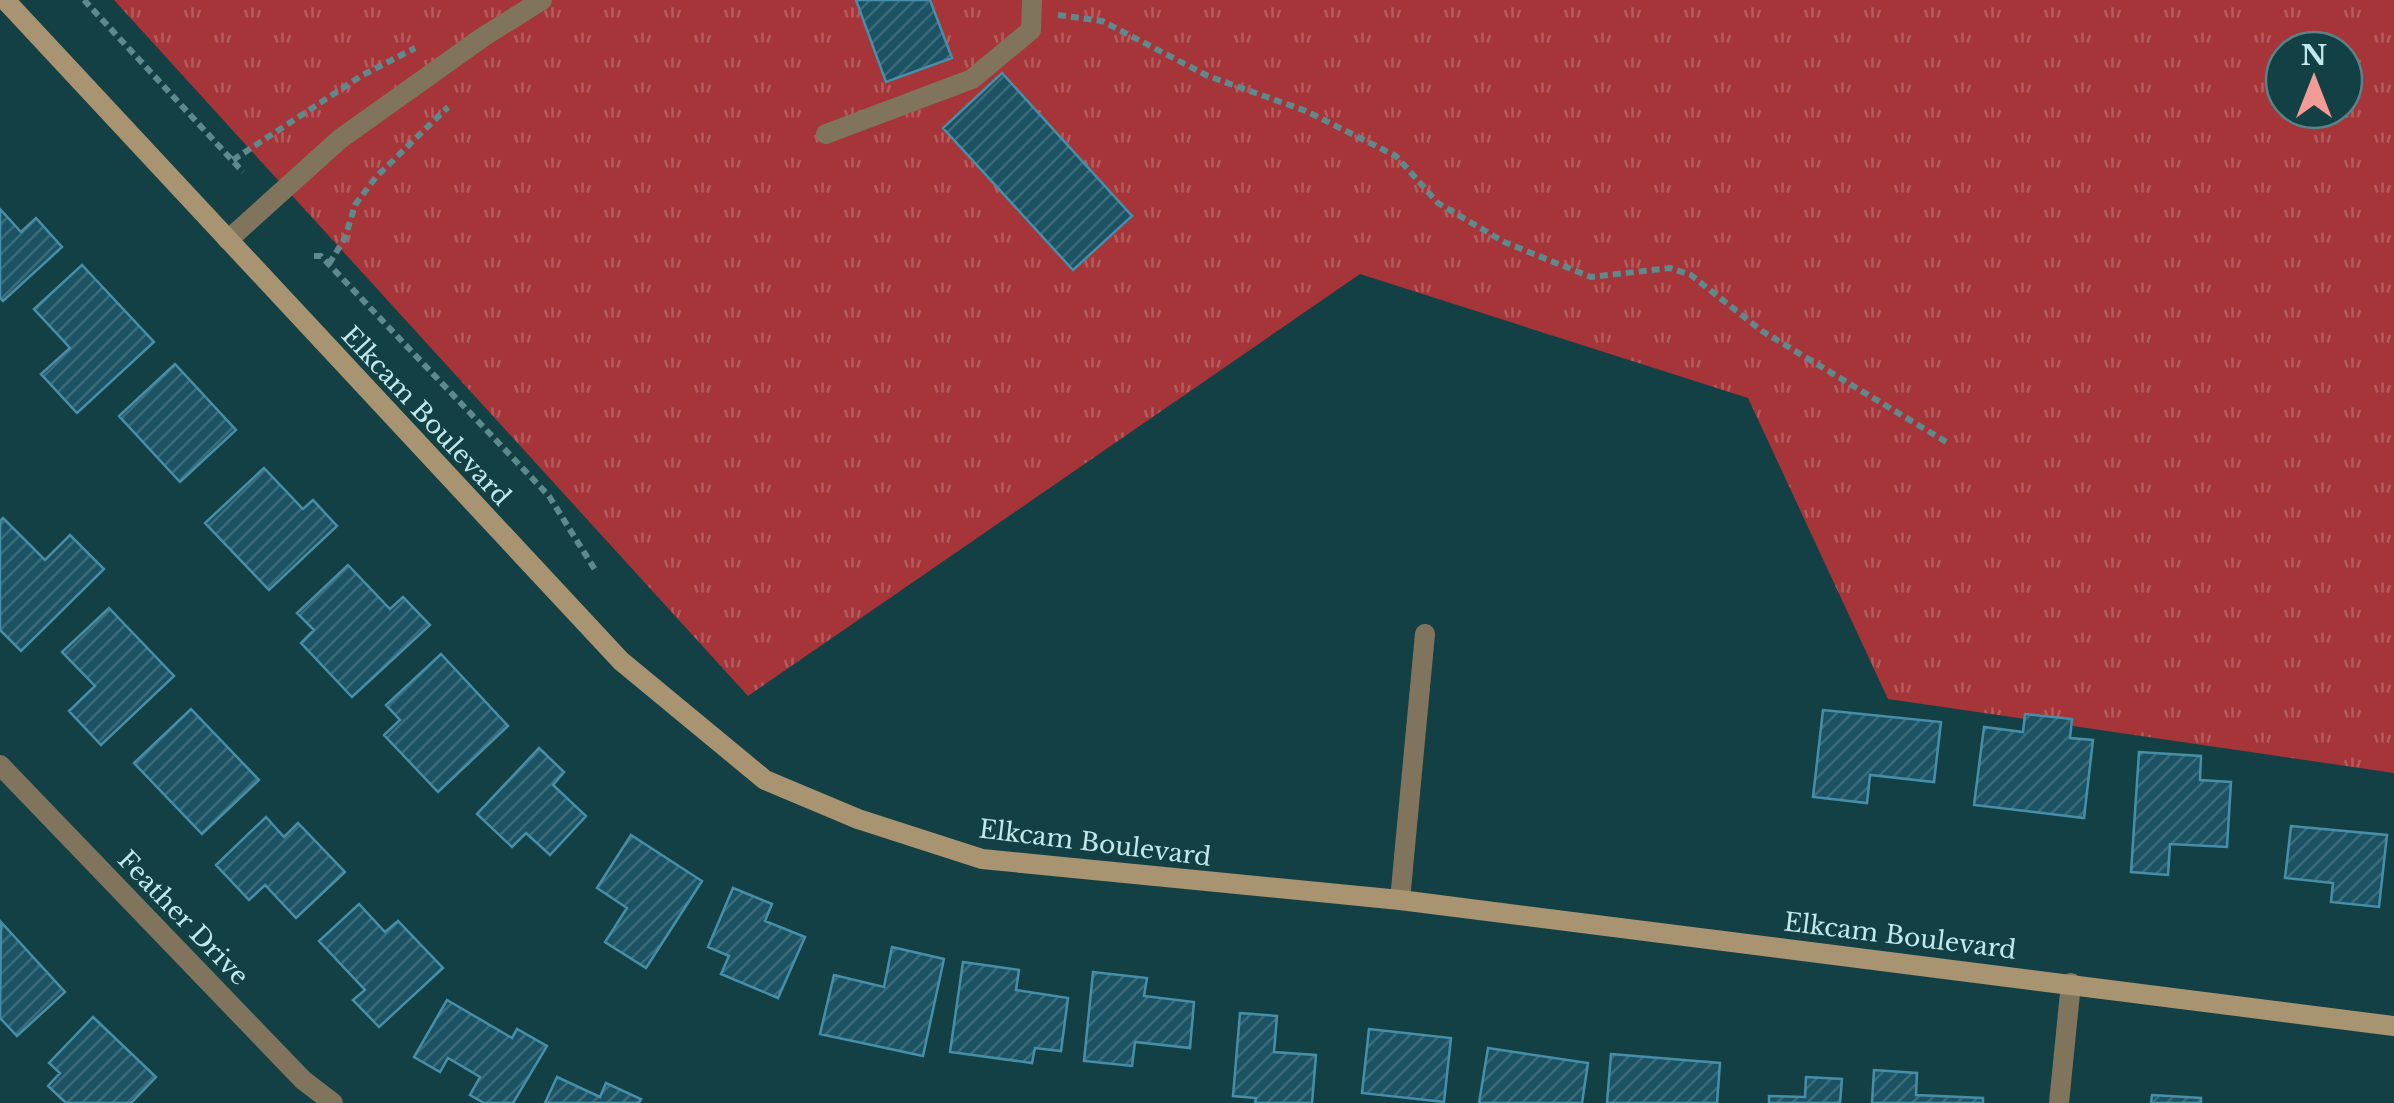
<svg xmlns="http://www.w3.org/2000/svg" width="2394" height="1103" font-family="'Libre Baskerville',serif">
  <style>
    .grass { fill: url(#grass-tufts); fill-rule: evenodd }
    .building { fill: url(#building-hatch); stroke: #478fa8; stroke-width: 2.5 }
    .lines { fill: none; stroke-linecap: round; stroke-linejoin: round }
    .path { stroke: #5f8a8d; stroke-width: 6; stroke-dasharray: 8 5; stroke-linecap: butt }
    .lane { stroke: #80745d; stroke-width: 20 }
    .street { stroke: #80745d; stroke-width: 20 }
    .secondary { stroke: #a89470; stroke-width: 20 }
    .labels { text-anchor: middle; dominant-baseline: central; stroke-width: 8; stroke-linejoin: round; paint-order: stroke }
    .street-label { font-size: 25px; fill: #c1e8eb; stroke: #134044 }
  </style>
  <defs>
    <pattern id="grass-tufts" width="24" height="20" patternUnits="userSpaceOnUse" patternTransform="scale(2.5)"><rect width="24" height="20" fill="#a53538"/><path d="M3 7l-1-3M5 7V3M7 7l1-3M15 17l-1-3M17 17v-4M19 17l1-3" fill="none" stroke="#b35c5f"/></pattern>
    <pattern id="building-hatch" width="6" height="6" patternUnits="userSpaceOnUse" patternTransform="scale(2.5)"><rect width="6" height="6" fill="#1c5364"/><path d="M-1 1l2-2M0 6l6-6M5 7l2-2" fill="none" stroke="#3b6c7a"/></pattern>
  </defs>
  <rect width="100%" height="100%" fill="#134044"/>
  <path class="grass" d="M114 0H2394V773L1888 699 1748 398 1360 274 748 696ZM2284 50H2344V110H2284Z"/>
  <path class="building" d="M856 0H930L952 58 886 82Z
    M1002 73 1132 216 1073 270 943 128Z
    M0 209 21 232 36 218 62 247 3 301 0 298Z
    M82 265 154 342 77 413 41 374 70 348 34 309Z
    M175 364 236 430 180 482 119 416Z
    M264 468 303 509 313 500 337 526 269 590 205 523Z
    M3 518 45 560 70 535 104 569 21 651 0 630V521Z
    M348 565 390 609 403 597 430 625 352 697 301 643 314 630 297 613Z
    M109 608 174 676 101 745 69 711 95 686 62 652Z
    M441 654 508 726 438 792 384 735 400 720 386 705Z
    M191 709 259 780 202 834 134 763Z
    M1823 710 1941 722 1934 782 1870 775 1867 803 1813 797Z
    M2025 714 2072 719 2070 738 2093 740 2084 818 1974 805 1984 727 2023 732Z
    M539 748 564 772 553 785 586 816 550 855 526 833 512 847 477 814Z
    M2139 752 2201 756 2200 780 2231 782 2227 847 2170 844 2168 875 2131 872Z
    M266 817 284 837 298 823 345 872 296 918 265 885 249 900 216 865Z
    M2291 826 2387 835 2379 907 2331 902 2333 883 2285 878Z
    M631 835 702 881 646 968 605 942 627 908 597 888Z
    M733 888 772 904 765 921 805 937 778 998 721 974 729 956 708 947Z
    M359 904 385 932 398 921 443 968 379 1027 353 1000 365 990 319 941Z
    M1 922 65 992 17 1036 0 1018Z
    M892 947 944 959 923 1056 820 1034 834 975 884 987Z
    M963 962 1019 970 1016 990 1068 998 1061 1051 1035 1048 1032 1063 950 1052Z
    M1093 972 1147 978 1144 996 1194 1002 1190 1048 1135 1042 1132 1066 1084 1061Z
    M447 1000 512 1038 517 1029 547 1046 513 1103H484L470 1095 480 1077 448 1058 440 1072 414 1057Z
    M1240 1013 1277 1016 1274 1052 1316 1055 1312 1103H1255L1256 1098 1233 1096Z
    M93 1017 156 1077 131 1103H66L48 1086 60 1073 49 1063Z
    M1369 1029 1451 1038 1444 1102 1362 1093Z
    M1488 1048 1588 1063 1582 1103H1479Z
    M1611 1054 1720 1063 1717 1103H1607Z
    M1874 1070 1917 1073 1916 1095 1983 1098V1103H1872Z
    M557 1077 600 1097 606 1083 641 1099 639 1103H545Z
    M1806 1077 1842 1079 1840 1103H1769V1096L1805 1097Z
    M2152 1095 2201 1098V1103H2151Z"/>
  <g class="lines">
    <path class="path" d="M84 0 243 172
      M1058 15 1102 21 1208 76 1306 111 1396 156 1438 203 1504 242 1591 277 1670 268 1691 275 1762 331 1948 443
      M233 160 361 76 415 48
      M314 256H321L549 496 597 573
      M329 264 345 238 355 205 376 177 448 107"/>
    <path class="lane" d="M826 134 972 79 1031 30 1032 0
      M228 240 340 139 483 37 542 0
      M1400 900 1425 634"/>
    <path class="street" d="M0 765 303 1080 333 1103
      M2059 1103 2071 983"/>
    <path class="secondary" d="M5 0 621 661 765 780 858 819 982 859 1400 900 2394 1026"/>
  </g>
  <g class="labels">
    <g class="street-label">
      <text transform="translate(426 416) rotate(47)">Elkcam Boulevard</text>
      <text transform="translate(1095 843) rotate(7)">Elkcam Boulevard</text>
      <text transform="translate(183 918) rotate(46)">Feather Drive</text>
      <text transform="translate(1900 936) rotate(7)">Elkcam Boulevard</text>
    </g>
  </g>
  <g transform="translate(2314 80)"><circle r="48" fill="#134044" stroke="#598387" stroke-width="2.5"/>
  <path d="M0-8L18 38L0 25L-18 38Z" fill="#f59b97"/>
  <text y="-15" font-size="28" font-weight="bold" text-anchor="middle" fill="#c1e8eb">N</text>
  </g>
</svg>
